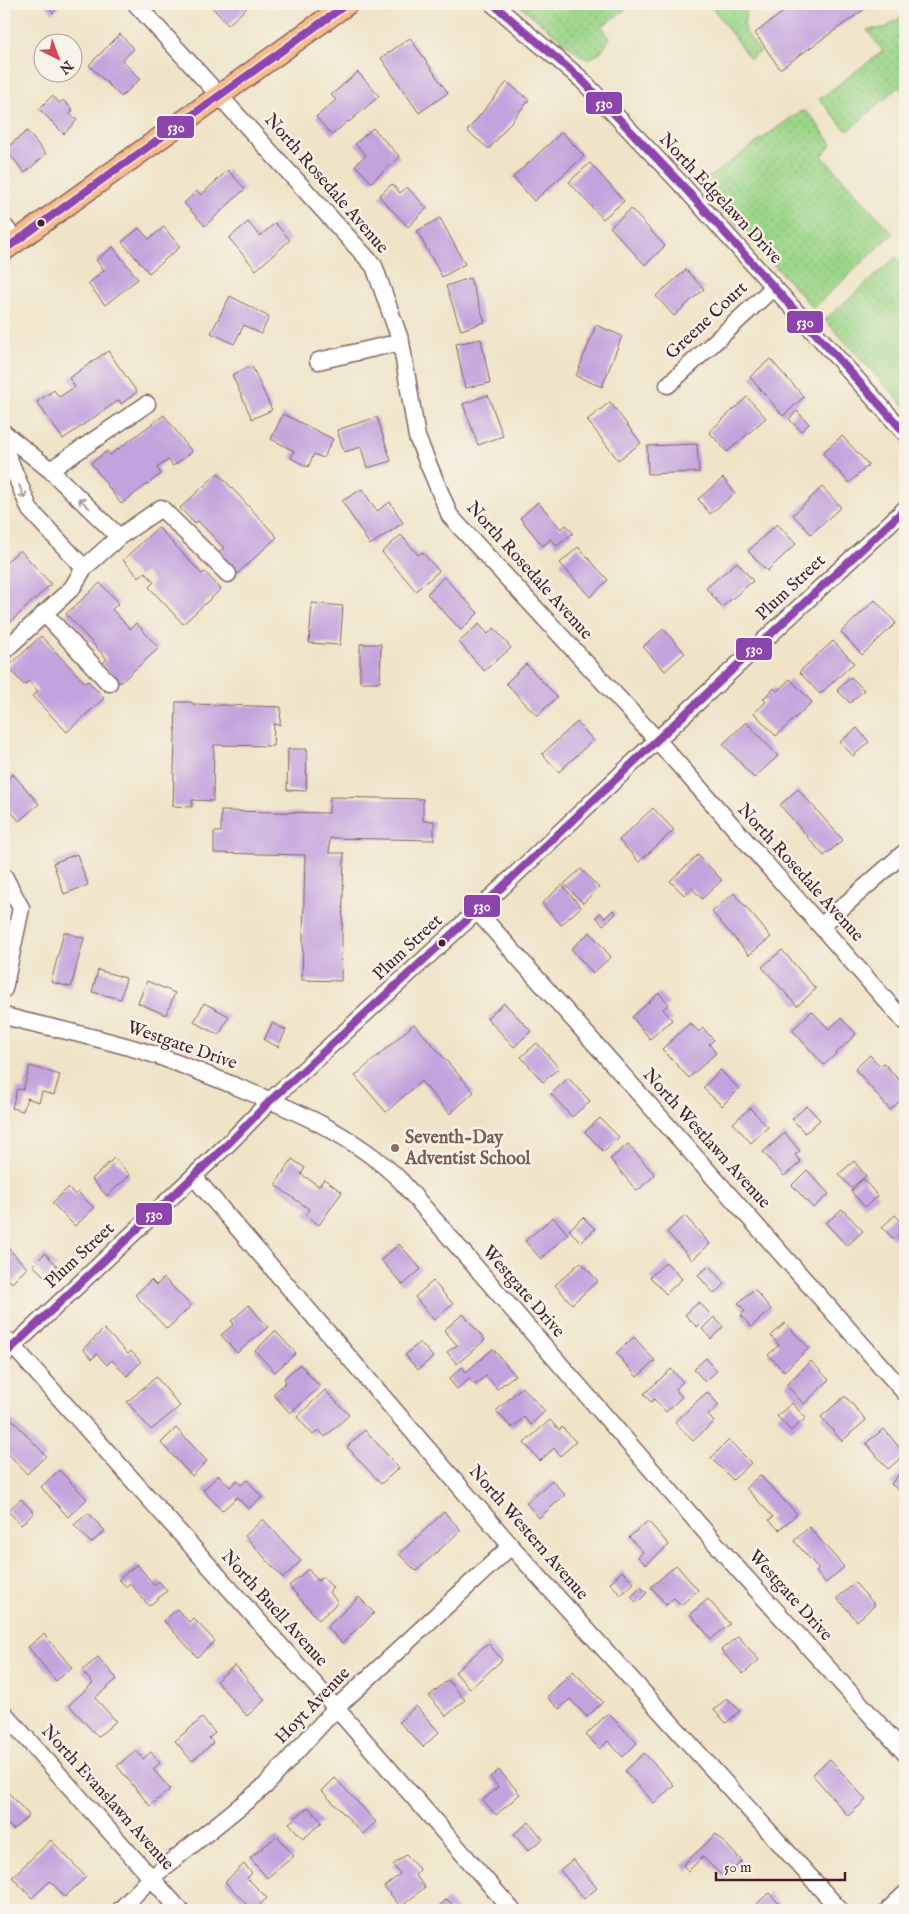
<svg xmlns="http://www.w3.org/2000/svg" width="909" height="1914" font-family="'IM FELL English',serif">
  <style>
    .grass { fill: url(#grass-dots); stroke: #737a5a }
    .building { fill: #c2a3dd }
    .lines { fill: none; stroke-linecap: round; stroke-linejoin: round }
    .minor-casing { stroke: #846462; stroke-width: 19 }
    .major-casing { stroke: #846462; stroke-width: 24 }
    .minor { stroke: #fff; stroke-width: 16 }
    .major { stroke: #fabb8b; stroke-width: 21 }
    .bus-1-casing { stroke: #f7f3e8; stroke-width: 11 }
    .bus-1 { stroke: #8e44ad; stroke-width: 8 }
    .oneway { stroke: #ae9aa0 }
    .bus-dot { fill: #4a1f2b; stroke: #f7f3e8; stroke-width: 2 }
    .education-dot { fill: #8d6e63; stroke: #f7f3e8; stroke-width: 2 }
    .labels { text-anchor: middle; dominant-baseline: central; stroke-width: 5; stroke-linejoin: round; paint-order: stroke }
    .street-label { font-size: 18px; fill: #4a1f2b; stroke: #f7f3e8 }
    .education-label { font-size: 18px; font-weight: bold; fill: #785e54; stroke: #f7f3e8; text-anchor: start }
    .line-badge { stroke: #f7f3e8; stroke-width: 2 }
    .badge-label { font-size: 14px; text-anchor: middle; font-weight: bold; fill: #fff }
  </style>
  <defs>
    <pattern id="grass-dots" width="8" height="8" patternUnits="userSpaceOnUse" patternTransform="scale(1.25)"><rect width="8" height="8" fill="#9cd689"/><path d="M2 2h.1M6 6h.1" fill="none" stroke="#88b776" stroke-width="1.8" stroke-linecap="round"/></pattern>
  </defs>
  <rect width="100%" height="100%" fill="#f7f3e8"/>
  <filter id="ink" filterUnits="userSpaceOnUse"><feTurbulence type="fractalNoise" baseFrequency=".02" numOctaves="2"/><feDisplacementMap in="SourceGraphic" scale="10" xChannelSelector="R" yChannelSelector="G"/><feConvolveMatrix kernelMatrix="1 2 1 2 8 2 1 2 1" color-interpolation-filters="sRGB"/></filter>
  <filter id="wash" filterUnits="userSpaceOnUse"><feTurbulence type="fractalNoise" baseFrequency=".0096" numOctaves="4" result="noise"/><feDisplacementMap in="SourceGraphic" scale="20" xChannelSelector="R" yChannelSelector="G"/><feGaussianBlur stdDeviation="1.12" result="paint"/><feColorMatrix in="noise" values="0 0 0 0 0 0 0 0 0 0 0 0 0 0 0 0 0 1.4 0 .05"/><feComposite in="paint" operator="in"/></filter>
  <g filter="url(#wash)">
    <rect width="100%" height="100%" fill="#efe4c8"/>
    <path class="grass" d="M518 4H633L602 26 609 38C606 47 598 56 588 59L581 56Z
      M710 4H750C739 29 745 31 760 52L750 59Z
      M905 14V94L898 87 849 130 845 129 819 99 883 51 867 30 885 28Z
      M805 111 810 115 832 144 822 156 893 234 813 308 700 184 799 112Z
      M896 257 905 266V272L896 282 905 292V407L825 320Z"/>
    <g id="blocks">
      <path class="building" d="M44 4H62L53 13Z
        M209 4H251L228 25Z
        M786 4H872L780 69 755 33 789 8Z
        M120 34 134 49 122 60 140 79 121 97 89 65Z
        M410 38 448 93 419 113 381 58Z
        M358 72 379 96 349 122 348 121 332 135 316 117 336 100 331 95Z
        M507 82 529 100 489 149 467 131Z
        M52 96 60 103 63 100 73 110 70 114 77 120 64 134 39 109Z
        M373 128 400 157 371 182 355 165 366 155 355 144Z
        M27 131 46 154 25 173 5 149Z
        M562 132 584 156 534 201 513 177Z
        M590 163 624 201 603 219 569 182Z
        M228 170 245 189 205 226 184 203 197 191 201 195Z
        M392 184 400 193 407 187 427 208 408 227 379 196Z
        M631 209 665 246 645 265 610 227Z
        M440 218 465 264 442 277 417 231Z
        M248 222 260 236 275 223 290 240 256 270 229 238Z
        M164 227 180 247 149 273 122 242 139 228 149 239Z
        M113 247 138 279 105 305 88 284 104 270 96 260Z
        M686 270 704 289 674 316 656 296Z
        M470 278 485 322 461 330 446 286Z
        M230 296 269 317 261 334 244 325 234 344 211 333Z
        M596 325 622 336 602 387 576 376Z
        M481 339 490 383 465 388 456 344Z
        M108 351 137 392 121 404 119 400 63 439 37 402 54 390 59 397 75 387 69 378Z
        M770 359 804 397 783 416 750 377Z
        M252 366 272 410 252 419 232 375Z
        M488 395 503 436 478 445 463 404Z
        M747 397 766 418 727 452 709 432Z
        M610 402 641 443 618 460 587 420Z
        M797 411 809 424 801 431 789 419Z
        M283 414 333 439 323 458 314 454 308 467 291 458 294 451 271 439Z
        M164 415 192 452 173 466 168 460 157 468 161 474 121 504 91 463 107 451 110 455Z
        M377 417 391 461 367 468 361 447 344 452 337 430Z
        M842 436 869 465 849 483 822 453Z
        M697 444 699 472 648 474 647 446Z
        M218 473 277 537 237 574 218 553 224 548 198 521 195 524 180 508Z
        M723 478 735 493 710 514 698 499Z
        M822 487 841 507 811 534 793 515Z
        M362 489 377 511 390 502 403 523 370 545 342 501Z
        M538 502 561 529 566 525 573 533 557 546 551 539 543 546 520 518Z
        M777 524 796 544 767 571 748 551Z
        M158 527 202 574 205 572 221 589 183 624 149 587 154 582 145 572 139 577 123 560Z
        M401 535 418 555 422 552 439 571 416 591 382 552Z
        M578 547 608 580 590 597 560 563Z
        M20 550 51 584 4 628V574L7 571 4 568V564Z
        M737 562 753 581 722 607 706 588Z
        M444 577 478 613 461 630 427 594Z
        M100 583 119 603 112 609 130 629 136 623 159 648 120 683 102 664 107 659 66 614Z
        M875 600 896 623 862 655 841 632Z
        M312 603 343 606 340 645 309 643Z
        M479 624 488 634 494 628 511 648 484 671 459 642Z
        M663 629 685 653 665 671 643 647Z
        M41 636 85 683 88 681 104 698 67 732 32 696 38 691 29 681 24 685 8 667Z
        M833 641 854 663 820 694 799 672Z
        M360 644H381L380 682H360Z
        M526 664 557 697 537 716 506 683Z
        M851 677 864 690 850 703 837 690Z
        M790 679 812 702 776 736 754 713 766 702 763 699 774 688 777 691Z
        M176 702H192V704L281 707 280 725 274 724 273 746 214 745 213 801 192 800V807L173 806Z
        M577 722 593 740 559 772 542 754Z
        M746 722 778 756 754 778 723 744Z
        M857 728 869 742 853 756 840 742Z
        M288 749H307L306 791 287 790Z
        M13 774 39 804 19 821 4 803V782Z
        M798 789 843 840 824 856 780 805Z
        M330 797 423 799V821H434V840L330 838 329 853H344L341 981 302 980 305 855 214 853V832H221V811L329 813Z
        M653 808 674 830 639 862 619 840Z
        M77 854 88 885 64 894 53 863Z
        M698 855 722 880 702 899 692 888 684 895 670 881Z
        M581 869 599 888 583 903 564 884Z
        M562 885 581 907 561 925 542 903Z
        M734 893 771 937 749 955 712 912Z
        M613 910 616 914 603 925 596 917 601 913 605 918Z
        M64 932 84 938 71 987 51 982Z
        M590 932 611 957 593 973 571 949Z
        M782 950 816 989 797 1006 762 967Z
        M98 970 126 978 121 999 92 992Z
        M147 981 175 993 166 1015 138 1003Z
        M659 993 669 1004 663 1009 672 1020 650 1039 632 1017Z
        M204 1003 229 1016 219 1035 194 1022Z
        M504 1003 531 1031 514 1047 487 1018Z
        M812 1011 829 1029 841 1018 856 1034 824 1065 792 1030Z
        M272 1023 286 1030 278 1047 264 1040Z
        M690 1023 699 1032 703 1028 714 1040 709 1044 716 1053 689 1078 662 1049Z
        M414 1024 474 1092 450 1114 421 1081 386 1112 355 1076Z
        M537 1043 559 1068 543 1082 521 1057Z
        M870 1055 880 1066 884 1063 905 1087V1096L890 1110 855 1069Z
        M30 1066 60 1075 54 1095 42 1092 39 1102 27 1098 23 1111 12 1108 17 1089 23 1090Z
        M720 1070 739 1089 722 1106 703 1088Z
        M568 1078 590 1101 572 1117 551 1094Z
        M807 1106 820 1120 805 1133 792 1119Z
        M750 1108 768 1127 751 1143 733 1123Z
        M600 1118 619 1137 604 1152 585 1132Z
        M785 1133 800 1151 795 1155 801 1162 784 1176 763 1152Z
        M628 1144 655 1175 637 1191 610 1159Z
        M114 1158 130 1175 107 1196 92 1179Z
        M292 1159 305 1168 301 1174 319 1186 324 1179 342 1192 319 1225 305 1215 309 1209 275 1185Z
        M854 1161 866 1176 851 1188 839 1174Z
        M807 1170 829 1194 813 1208 792 1185Z
        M863 1179 878 1196 865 1207 851 1191Z
        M68 1188 75 1195 78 1192 94 1208 75 1226 52 1203Z
        M842 1209 863 1231 847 1246 826 1223Z
        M895 1215 905 1225V1228L893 1239 882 1227Z
        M685 1216 710 1244 692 1260 667 1232Z
        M553 1217 568 1234 541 1259 525 1241Z
        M583 1217 595 1229 581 1242 569 1230Z
        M399 1244 421 1269 403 1285 381 1260Z
        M9 1249 27 1268 12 1283 4 1275V1255Z
        M45 1253 57 1266 45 1277 33 1265Z
        M581 1262 598 1281 572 1304 555 1285Z
        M666 1262 682 1279 666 1294 650 1277Z
        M709 1266 725 1284 714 1294 698 1275Z
        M164 1278 191 1306 167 1329 135 1295 151 1280 156 1285Z
        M433 1281 453 1304 434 1320 415 1297Z
        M754 1289 771 1309 751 1327 741 1315 745 1311 738 1303Z
        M699 1302 710 1314 697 1327 685 1315Z
        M249 1305 268 1327 237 1353 221 1335 234 1324 231 1321Z
        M463 1314 485 1340 457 1364 447 1352 457 1345 444 1330Z
        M714 1317 723 1327 711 1339 702 1329Z
        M785 1323 809 1348 784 1371 768 1355 779 1345 771 1336Z
        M104 1329 128 1354 131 1351 141 1362 127 1376 112 1360 107 1365 97 1354 92 1359 83 1349Z
        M275 1331 296 1353 275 1372 255 1351Z
        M634 1337 655 1361 637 1377 616 1353Z
        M420 1342 433 1357 418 1370 405 1355Z
        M493 1349 515 1375 497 1389 486 1376 475 1385 469 1379 457 1389 449 1379 462 1367 466 1372Z
        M706 1358 717 1371 705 1382 694 1369Z
        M811 1361 829 1380 804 1404 786 1385Z
        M300 1364 320 1387 290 1413 273 1394 286 1382 284 1378Z
        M671 1369 683 1382 675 1389 682 1397 666 1412 654 1399 651 1402 644 1394Z
        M156 1377 180 1406 151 1430 127 1402Z
        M522 1387 545 1411 531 1425 524 1417 512 1428 496 1411Z
        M325 1390 349 1415 325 1437 319 1430 313 1435 297 1417Z
        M707 1392 719 1405 708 1415 714 1422 693 1441 675 1422Z
        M845 1396 866 1420 842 1441 821 1417Z
        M792 1403 806 1418 791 1431 777 1416Z
        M6 1413 46 1456 27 1474 4 1449V1415Z
        M550 1420 559 1430 562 1427 576 1442 560 1456 554 1448 540 1461 524 1443Z
        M176 1428 207 1461 192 1476 161 1443Z
        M884 1429 905 1454 888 1469 866 1443Z
        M365 1430 399 1468 381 1484 347 1447Z
        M729 1440 751 1463 733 1480 711 1458Z
        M905 1467V1495L891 1484Z
        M59 1470 87 1499 68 1517 41 1487Z
        M219 1475 230 1487 237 1480 241 1485 247 1480 262 1497 248 1509 237 1497 222 1511 203 1490Z
        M760 1475 797 1514 779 1530 769 1520 773 1517 746 1488Z
        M552 1480 565 1495 539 1518 526 1503Z
        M21 1499 34 1513 21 1525 8 1511Z
        M444 1512 461 1530 416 1571 399 1554Z
        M88 1513 105 1531 91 1543 74 1525Z
        M263 1519 301 1561 283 1578 245 1536Z
        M648 1521 669 1545 646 1565 638 1557 643 1552 629 1537Z
        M809 1527 844 1567 826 1583 816 1572 819 1569 794 1541Z
        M137 1564 154 1585 159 1581 167 1591 149 1606 130 1583 126 1587 119 1579Z
        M676 1565 698 1590 681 1605 674 1598 666 1605 651 1587Z
        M308 1569 318 1581 323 1577 333 1588 329 1592 338 1602 319 1620 289 1586Z
        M622 1571 634 1583 621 1595 610 1583Z
        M855 1583 875 1605 857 1621 837 1598Z
        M641 1587 647 1593 637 1603 631 1597Z
        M359 1597 374 1613 342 1643 327 1627Z
        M708 1599 730 1624 711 1639 690 1614Z
        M177 1609 189 1622 193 1618 215 1641 197 1657 164 1621Z
        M44 1634 72 1668 56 1681 28 1647Z
        M738 1636 759 1660 743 1674 721 1650Z
        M488 1643 502 1660 470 1689 455 1672Z
        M98 1657 117 1679 95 1698 116 1721 98 1737 69 1705 93 1683 82 1671Z
        M235 1665 265 1700 247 1716 216 1681Z
        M573 1671 603 1702 587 1717 570 1699 559 1709 547 1697Z
        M448 1680 465 1700 446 1716 429 1696Z
        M727 1698 740 1711 726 1723 714 1710Z
        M416 1706 439 1732 423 1747 399 1722Z
        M608 1713 637 1743 623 1757 608 1741 600 1749 586 1735Z
        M202 1718 215 1733 209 1738 213 1743 192 1761 175 1741Z
        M136 1750 143 1759 151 1752 160 1763 153 1769 170 1789 150 1806 117 1766Z
        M644 1753 674 1785 654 1803 625 1771Z
        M830 1759 866 1800 848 1816 812 1774Z
        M499 1770 520 1794 496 1815 483 1800 498 1787 490 1777Z
        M335 1778 376 1822 363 1834 322 1791Z
        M4 1788 29 1815 13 1830 4 1820Z
        M308 1807 322 1822 303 1839 289 1823Z
        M529 1822 543 1839 528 1851 514 1834Z
        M716 1834 742 1861 724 1878 703 1857 688 1871 683 1865Z
        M277 1836 294 1856 267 1878 250 1858Z
        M51 1840 86 1877 65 1897 50 1881 32 1898 12 1877Z
        M406 1855 420 1870 415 1875 425 1887 401 1907 384 1887 400 1874 393 1865Z
        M573 1859 597 1888 584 1899 560 1870Z
        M244 1864 252 1873 247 1878 267 1898 254 1910H252L225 1882Z
        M769 1893 785 1910H758L754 1906Z
        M447 1899 457 1910H435Z"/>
    </g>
  </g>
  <g filter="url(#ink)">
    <use href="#blocks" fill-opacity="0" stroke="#846462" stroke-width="1"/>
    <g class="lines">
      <g class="minor-casing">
        <path id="minor" d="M136 4 374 266 401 342 417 437 450 516 657 740 905 1022
          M493 4 581 79 682 185 905 433
          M4 226 17 241
          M318 361 401 342
          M668 385 774 287
          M4 433 50 470 119 537
          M4 447 30 510 84 568
          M50 470 147 404
          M44 613 109 683
          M4 651 72 588 84 568 119 537 161 508 228 574
          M4 876 21 908 4 989
          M477 911 905 1393
          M821 926 905 852
          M4 1016C55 1029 108 1039 158 1056 186 1066 213 1077 240 1088 297 1111 355 1136 400 1180L736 1567 905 1753
          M194 1177 511 1546 840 1910
          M4 1338 13 1346 336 1708 512 1910
          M4 1355 231 1141 271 1100 477 911 657 740 905 509
          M4 1713 180 1910
          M120 1910 151 1878 265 1786 336 1708 511 1546
          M888 1910 905 1894"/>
      </g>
      <g class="major-casing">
        <path id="major" d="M4 250 347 4"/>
      </g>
      <use href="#minor" class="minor"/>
      <use href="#major" class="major"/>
      <g class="bus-1-casing">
        <path id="bus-1" d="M493 4 581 79 682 185 905 433
          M4 250 347 4
          M4 1355 231 1141 271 1100 477 911 657 740 905 509"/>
      </g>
      <use href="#bus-1" class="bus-1"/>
    </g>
    <defs><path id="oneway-shaft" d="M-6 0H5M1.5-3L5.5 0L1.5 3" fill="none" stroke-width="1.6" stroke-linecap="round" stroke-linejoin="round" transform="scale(1.25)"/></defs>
    <g class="oneway">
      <use href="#oneway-shaft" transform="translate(22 492) rotate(68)"/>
      <use href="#oneway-shaft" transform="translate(84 503) rotate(-136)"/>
    </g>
  </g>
  <g class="bus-dot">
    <circle cx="41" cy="223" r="4.5"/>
    <circle cx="442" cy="943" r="4.5"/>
  </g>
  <circle class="education-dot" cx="395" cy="1148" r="5"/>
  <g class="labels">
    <g class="street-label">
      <text transform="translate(326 184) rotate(49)">North Rosedale Avenue</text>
      <text transform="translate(720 199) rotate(47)">North Edgelawn Drive</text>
      <text transform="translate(707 321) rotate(-43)">Greene Court</text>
      <text transform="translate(529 571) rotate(48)">North Rosedale Avenue</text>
      <text transform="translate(791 588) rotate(-43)">Plum Street</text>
      <text transform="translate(800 873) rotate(48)">North Rosedale Avenue</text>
      <text transform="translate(408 948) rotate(-43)">Plum Street</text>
      <text transform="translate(182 1046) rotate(19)">Westgate Drive</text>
      <text transform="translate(706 1139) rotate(48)">North Westlawn Avenue</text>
      <text transform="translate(80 1256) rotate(-43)">Plum Street</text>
      <text transform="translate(523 1292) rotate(49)">Westgate Drive</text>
      <text transform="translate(528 1533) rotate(49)">North Western Avenue</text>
      <text transform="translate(790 1596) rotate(48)">Westgate Drive</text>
      <text transform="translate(274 1609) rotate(48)">North Buell Avenue</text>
      <text transform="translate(313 1706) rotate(-46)">Hoyt Avenue</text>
      <text transform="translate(107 1798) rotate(48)">North Evanslawn Avenue</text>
    </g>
    <g class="education-label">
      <text x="405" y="1138">Seventh-Day<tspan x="405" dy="21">Adventist School</tspan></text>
    </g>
  </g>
  <g class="line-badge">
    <rect x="585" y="91" width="38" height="24" rx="5" fill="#8e44ad"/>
    <rect x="156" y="115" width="39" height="24" rx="5" fill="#8e44ad"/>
    <rect x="786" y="310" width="38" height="24" rx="5" fill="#8e44ad"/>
    <rect x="735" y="637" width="38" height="24" rx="5" fill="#8e44ad"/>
    <rect x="463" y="894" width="38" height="24" rx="5" fill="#8e44ad"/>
    <rect x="135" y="1202" width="38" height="24" rx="5" fill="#8e44ad"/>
  </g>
  <g class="badge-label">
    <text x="604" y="108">530</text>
    <text x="176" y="132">530</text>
    <text x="805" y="327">530</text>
    <text x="754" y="654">530</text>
    <text x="482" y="911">530</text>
    <text x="154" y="1219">530</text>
  </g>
  <rect width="909" height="1914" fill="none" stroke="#f7f3e8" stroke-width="20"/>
  <g transform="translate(58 58) rotate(138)"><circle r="24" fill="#f7f3e8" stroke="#b29e9c"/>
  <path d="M0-4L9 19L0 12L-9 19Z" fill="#d1495b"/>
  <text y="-8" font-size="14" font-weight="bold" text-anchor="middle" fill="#4a1f2b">N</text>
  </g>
  <path d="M716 1872v8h129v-8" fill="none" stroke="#4a1f2b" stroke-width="2.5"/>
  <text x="724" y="1872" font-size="15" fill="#4a1f2b" stroke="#f7f3e8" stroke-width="4" paint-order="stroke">50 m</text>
</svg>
